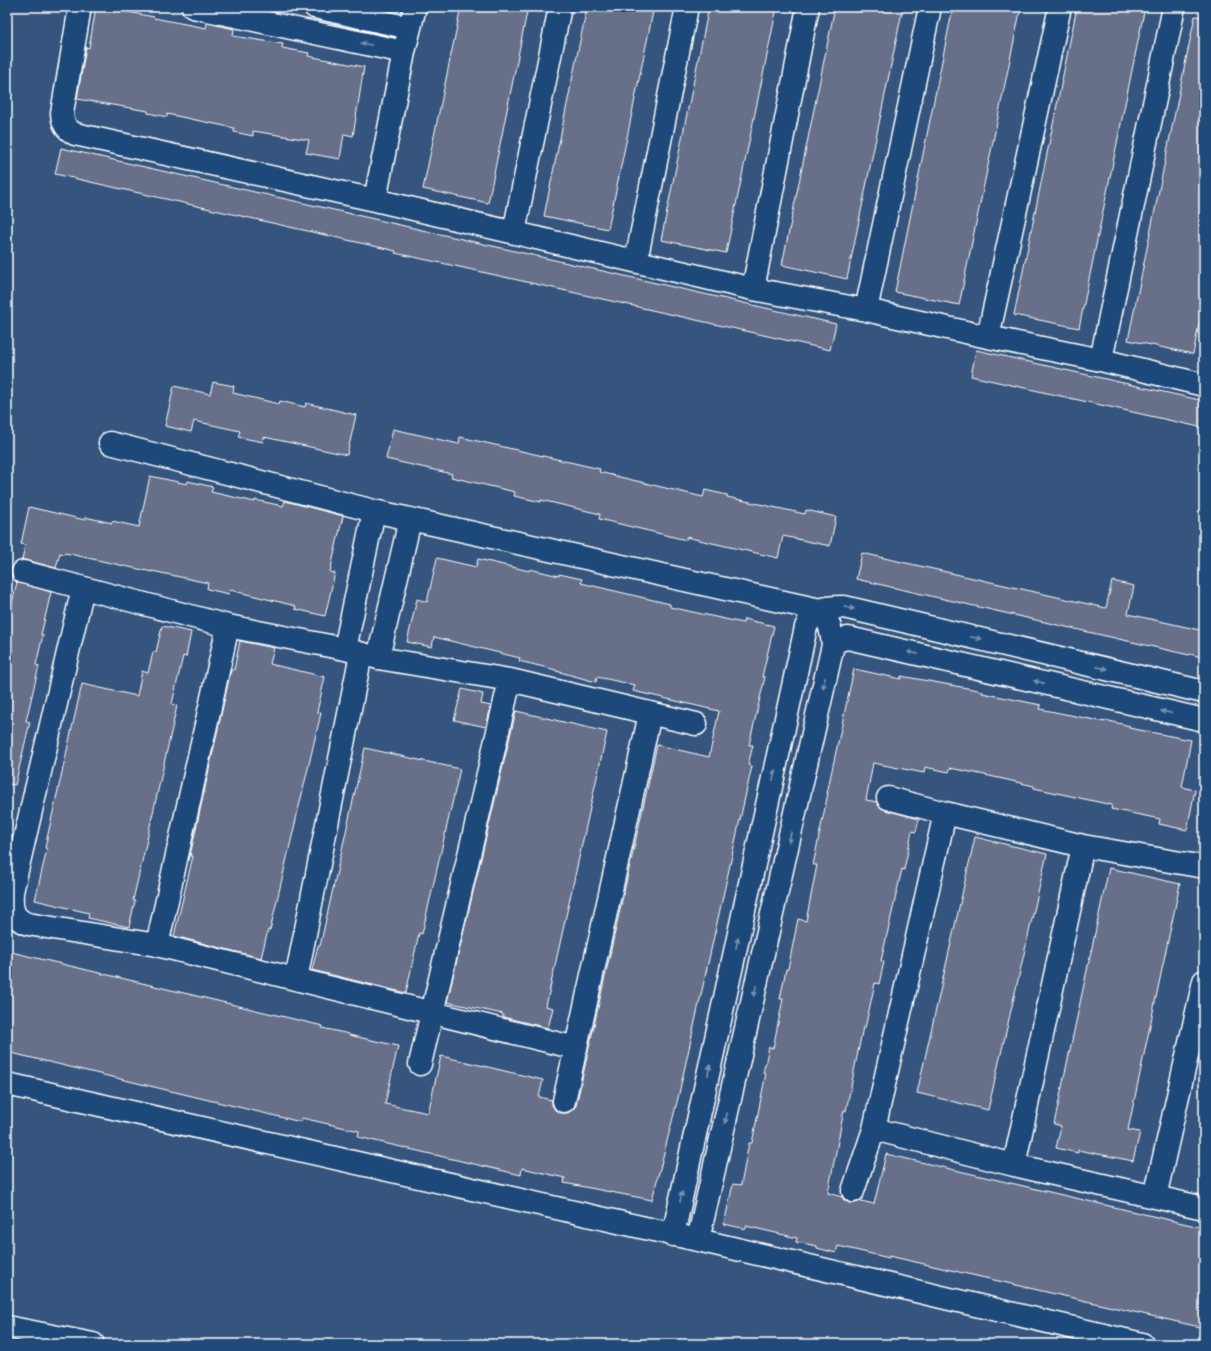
<svg xmlns="http://www.w3.org/2000/svg" width="1211" height="1351" font-family="Mynerve,sans-serif">
  <style>
    .building { fill: #677089; stroke: #fff }
    .lines { fill: none; stroke-linecap: round; stroke-linejoin: round }
    .minor-casing { stroke: #fff; stroke-width: 25 }
    .minor { stroke: #1f4a7a; stroke-width: 22 }
    .oneway { fill: #7992af }
  </style>
  <rect width="100%" height="100%" fill="#35557e"/>
  <filter id="ink" filterUnits="userSpaceOnUse"><feTurbulence type="fractalNoise" baseFrequency=".025" numOctaves="2"/><feDisplacementMap in="SourceGraphic" scale="8" xChannelSelector="R" yChannelSelector="G"/><feConvolveMatrix kernelMatrix="1 2 1 2 8 2 1 2 1" color-interpolation-filters="sRGB"/></filter>
  <g filter="url(#ink)">
    <path class="building" d="M96 7H129L128 12 154 17V18L206 28 207 23 234 29 233 36 283 44 282 48 309 53 308 56 364 67 353 136 344 134 340 159 306 153 309 140 253 131V136L234 132V128L167 114V117L148 113V111L77 99 86 47 89 48Z
      M461 7H528L488 203 423 189Z
      M587 7H654L608 229 544 216Z
      M709 7H777L726 253 661 240Z
      M835 7H903L847 279 782 265Z
      M953 7H1021L959 305 895 292Z
      M1077 7H1145L1079 328 1014 315Z
      M1195 16 1204 17V299L1193 354 1128 340Z
      M61 148 836 324 830 350 455 266 395 253 396 251 55 174Z
      M976 350 1204 401V428L971 376Z
      M213 382 234 386 233 393 279 404 280 401 305 407 306 403 356 415 347 455 264 437 263 442 238 437 240 431 194 421 191 432 165 426 174 386 210 394Z
      M393 429 459 444 460 437 600 469 599 472 703 497 705 490 727 495V497L805 514 806 510 836 517 830 546 783 536 778 558 686 537V540L599 519 600 514 541 500V502L514 496 515 492 451 477 452 474 386 459Z
      M150 476 187 484 188 481 213 487 211 492 255 502V500L283 506 285 501 343 516 330 572 335 573 325 616 295 609 296 606 230 590 229 594 207 589 208 583 152 571V572L65 553 64 554 60 553 56 568 26 560H22L25 545 21 544 29 507 85 520V517L112 523V521L139 527Z
      M862 553 1106 608 1112 581 1134 586 1128 614 1204 631V658L1190 654 1189 655 856 579Z
      M437 558 476 567 478 559 529 571 530 569 559 576V574L582 579 581 583 670 604V607L743 623 744 619 774 626 762 677H765L749 745H753L748 765 752 766 678 1098 652 1200 564 1183 565 1178 522 1168 521 1175 461 1161 358 1137 359 1131 302 1118 301 1122 7 1052V951L323 1026 322 1028 349 1034V1035L398 1046 385 1104 428 1113 441 1056 543 1080 539 1097 552 1100V1105L555 1110 561 1113H568L573 1109 576 1106 657 745 709 757 719 711 633 691 635 685 597 677 596 682 556 671V670L519 661 520 658 434 637 432 647 407 642 417 599 427 602Z
      M17 582 51 592 41 635H43L36 665 39 666 26 721 30 722 15 785 7 784V624Z
      M162 626 191 632 186 657 183 656 172 704 177 706 141 866 133 900 135 901 129 927 88 918 89 913 35 900 47 849 45 848 48 834 82 684 137 696 142 671 148 673 153 652H156Z
      M240 641 274 648 270 664 325 677 317 712 321 713 270 930H268L261 958 174 936 193 856H190L231 670H234Z
      M854 669 901 679V676L983 691 982 693 1041 705 1040 709 1105 722V720L1130 726 1129 728 1191 740 1182 787 1195 790 1187 830 1159 824 1160 819 1111 809 1112 805 1034 788V786L985 775 950 768 949 772 925 767 924 773 873 763 866 800 877 802 880 807 885 810 919 819 916 832 912 831 904 870 902 869 881 961 884 962 879 984 875 983 865 1028 863 1027 846 1111 844 1110 828 1193 842 1197 844 1200 849 1203H855L861 1201 874 1204 886 1154 1204 1228V1328L889 1256V1258L838 1246 836 1253 817 1248V1246L796 1242 797 1238 746 1226V1229L724 1224 733 1184 741 1185 749 1143H752L766 1073H763L769 1047 773 1048 783 999H780L786 969H788L798 919 806 921 817 865H813L828 793H827Z
      M462 689 483 694 481 704 491 706 486 727 454 720Z
      M516 711 607 732 546 1006 553 1008 548 1028 503 1017V1014L447 1002Z
      M365 748 460 769 422 934 419 933 406 993 312 970 318 946H320Z
      M975 837 1047 854 988 1110 917 1093Z
      M1109 868 1180 884 1128 1130 1140 1132 1133 1161 1078 1150V1153L1056 1148 1061 1126 1054 1124Z"/>
    <g class="lines">
      <g class="minor-casing">
        <path id="minor" d="M80 7 62 113C63 124 66 129 75 134L375 200 753 289 866 310 988 337 1101 360 1204 385
          M193 7 404 52
          M315 7 410 28
          M375 200 404 52 415 7
          M514 232 560 7
          M636 261 687 7
          M753 289 808 7
          M866 310 930 7
          M988 337 1060 7
          M1101 360 1174 7
          M110 443 374 511 820 610C830 622 831 629 833 645L698 1240
          M23 572 228 626 345 649 378 658 510 680 696 724
          M83 588 12 892C11 907 12 919 28 924L157 945 576 1048
          M833 645 839 640 848 638 1204 720
          M345 649 374 511
          M378 658 410 520
          M888 798 945 813 1083 846 1204 867
          M945 813 874 1129 1014 1165 1204 1208
          M157 945 228 626
          M296 979 361 654
          M420 1064 510 680
          M7 1084 698 1240 1142 1344
          M564 1101 650 714
          M1014 1165 1083 846
          M853 1191 874 1129
          M1155 1197 1204 981
          M673 1235 806 627C808 624 809 619 812 615 820 607 833 607 844 607L1204 692
          M7 1327 93 1344"/>
      </g>
      <use href="#minor" class="minor"/>
    </g>
    <defs><path id="oneway-solid" d="M-6-.8H1V-3.2L6.5 0L1 3.2V.8H-6Z"/></defs>
    <g class="oneway">
      <use href="#oneway-solid" transform="translate(366 44) rotate(-168)"/>
      <use href="#oneway-solid" transform="translate(849 608) rotate(12)"/>
      <use href="#oneway-solid" transform="translate(976 638) rotate(13)"/>
      <use href="#oneway-solid" transform="translate(913 653) rotate(-167)"/>
      <use href="#oneway-solid" transform="translate(1102 668) rotate(13)"/>
      <use href="#oneway-solid" transform="translate(1039 682) rotate(-167)"/>
      <use href="#oneway-solid" transform="translate(824 683) rotate(103)"/>
      <use href="#oneway-solid" transform="translate(1166 712) rotate(-167)"/>
      <use href="#oneway-solid" transform="translate(774 775) rotate(-78)"/>
      <use href="#oneway-solid" transform="translate(790 837) rotate(103)"/>
      <use href="#oneway-solid" transform="translate(737 943) rotate(-78)"/>
      <use href="#oneway-solid" transform="translate(755 991) rotate(103)"/>
      <use href="#oneway-solid" transform="translate(709 1070) rotate(-78)"/>
      <use href="#oneway-solid" transform="translate(726 1118) rotate(103)"/>
      <use href="#oneway-solid" transform="translate(681 1197) rotate(-78)"/>
    </g>
  </g>
  <rect width="1211" height="1351" fill="none" stroke="#1f4a7a" stroke-width="24"/>
  <rect x="12" y="12" width="1187" height="1327" fill="none" stroke="#fff" stroke-width="1.5" filter="url(#ink)"/>
</svg>
